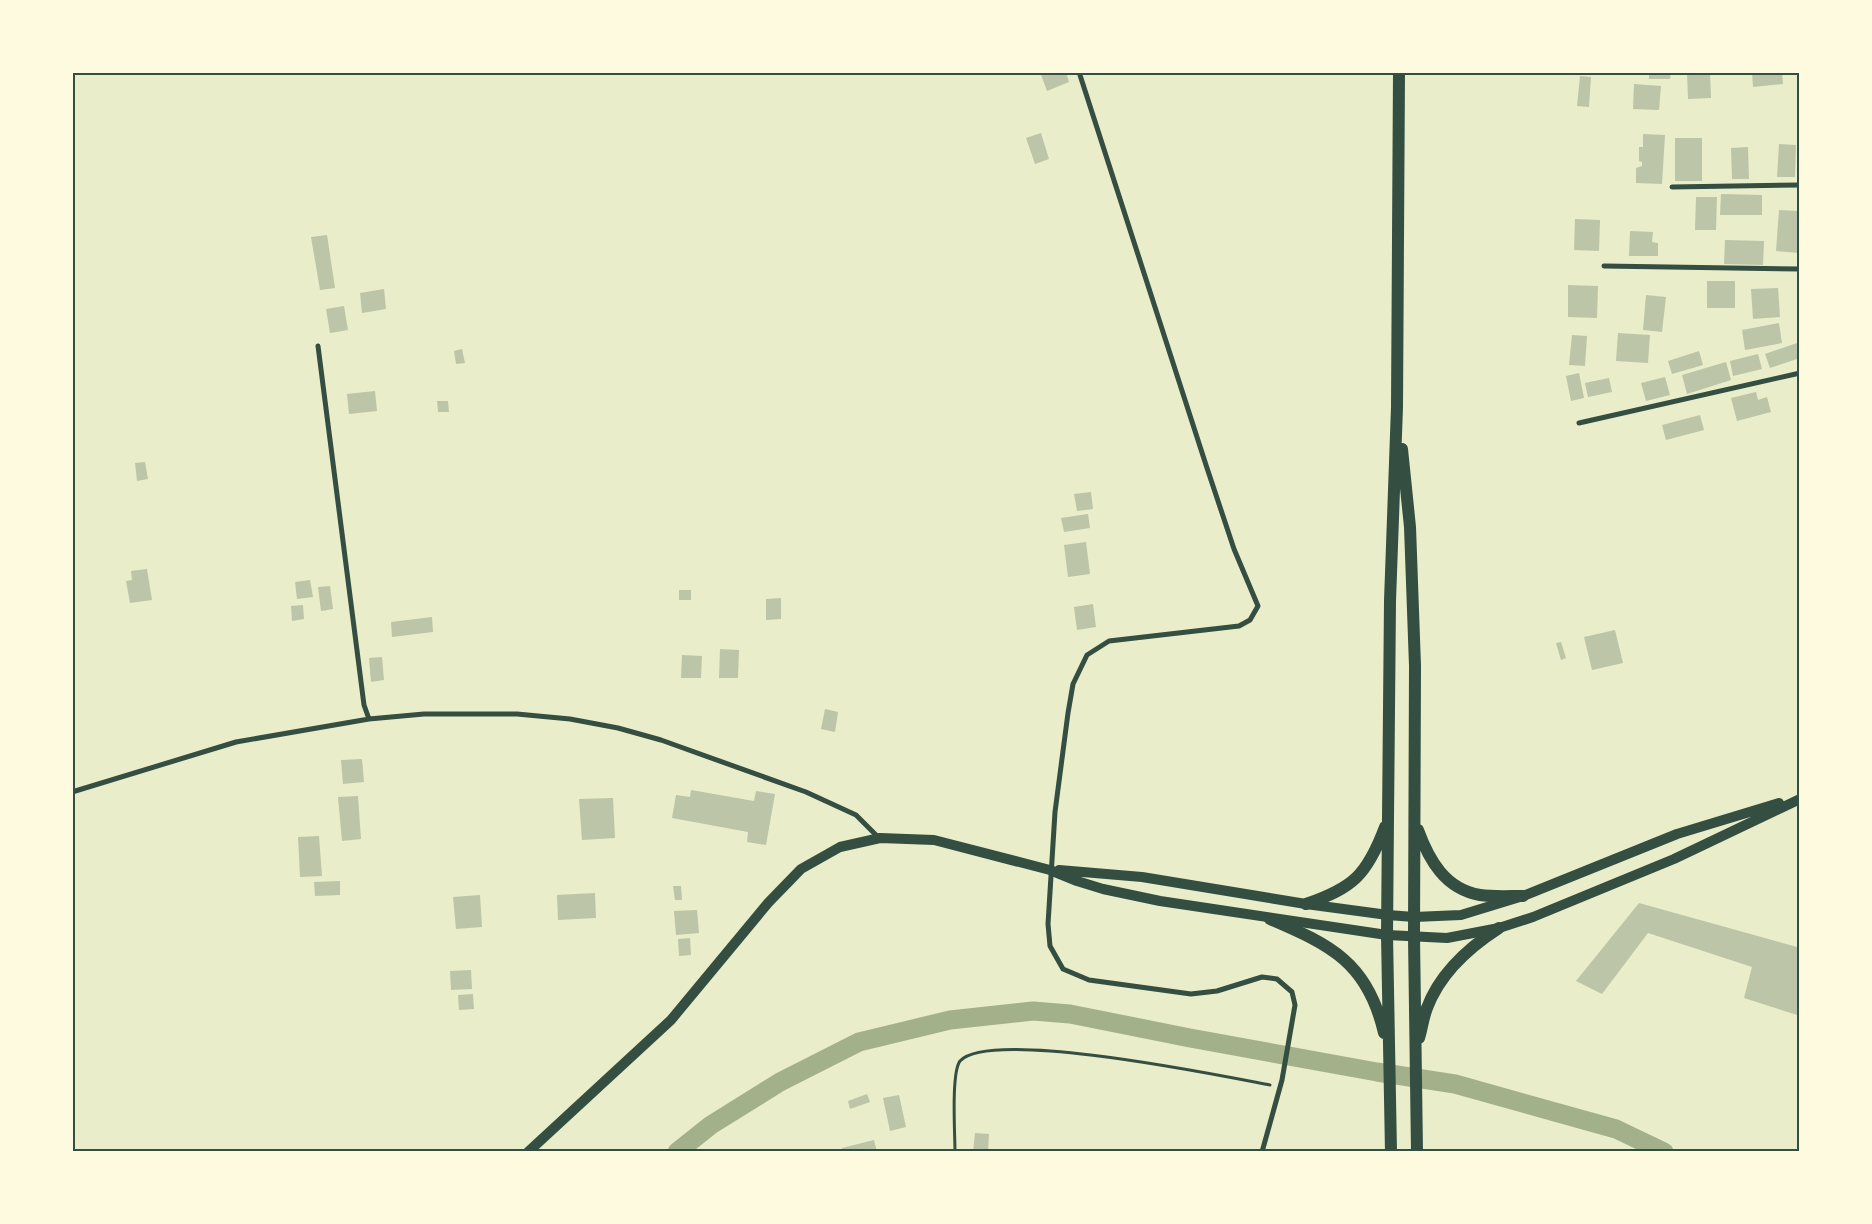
<svg xmlns="http://www.w3.org/2000/svg" width="1872" height="1224" font-family="'Roboto Condensed',sans-serif">
  <style>
    .lines { fill: none; stroke-linecap: round; stroke-linejoin: round }
    .canal { stroke: #a3b18a; stroke-width: 19 }
    .building { fill: #bcc5a7 }
    .path { stroke: #344e41; stroke-width: 3 }
    .minor { stroke: #344e41; stroke-width: 5 }
    .secondary { stroke: #344e41; stroke-width: 10 }
    .primary { stroke: #344e41; stroke-width: 12 }
    .neatline { fill: none; stroke: #344e41; stroke-width: 2 }
  </style>
  <rect width="100%" height="100%" fill="#e9edc9"/>
  <g class="lines">
    <path class="canal" d="M677 1152 711 1125 780 1082 859 1042 950 1020 1033 1011 1070 1014 1190 1038 1377 1072 1455 1084 1616 1129 1664 1152"/>
  </g>
  <path class="building" d="M1040 72H1066L1069 82 1047 91Z
    M1649 72H1671L1670 79H1649Z
    M1687 72H1710L1711 98 1688 99Z
    M1752 72H1782L1783 84 1753 87Z
    M1580 76 1591 77 1589 107 1577 106Z
    M1634 84 1661 86 1659 110 1633 109Z
    M1041 133 1049 159 1035 164 1026 138Z
    M1643 134 1665 135 1662 184 1636 183V168L1642 166V162L1639 161V147H1643Z
    M1675 138H1702V181H1675Z
    M1779 144 1796 145 1795 177H1777Z
    M1748 147 1749 179H1732L1731 148Z
    M1721 194 1762 195V215H1720Z
    M1696 197H1717L1716 230H1695Z
    M1779 210 1800 211V253L1776 251Z
    M1575 219 1600 220 1599 251 1574 250Z
    M1630 231 1653 232 1652 242 1658 243V256H1629Z
    M327 235 335 288 320 290 311 237Z
    M1725 240 1764 241 1763 265 1724 264Z
    M1707 281H1735V308H1707Z
    M1568 285 1598 286 1597 318 1568 317Z
    M1778 288 1780 317 1753 319 1751 289Z
    M384 289 386 309 362 313 360 293Z
    M1646 295 1666 297 1662 332 1643 330Z
    M344 306 348 330 330 333 326 309Z
    M1779 323 1782 343 1745 350 1742 330Z
    M1618 333 1650 335 1648 363 1616 361Z
    M1572 335 1587 336 1585 366 1569 365Z
    M1800 342V358L1770 368 1765 354Z
    M462 349 465 363 456 364 454 351Z
    M1699 351 1703 365 1672 374 1668 361Z
    M1758 354 1762 369 1733 376 1730 361Z
    M1726 362 1731 380 1687 394 1682 375Z
    M1579 373 1584 398 1571 401 1566 376Z
    M1665 377 1670 395 1646 401 1641 383Z
    M1609 378 1612 392 1588 397 1585 383Z
    M375 391 377 411 349 414 347 394Z
    M1756 392 1758 400 1767 397 1771 412 1737 421 1731 398Z
    M437 401H448L449 412H438Z
    M1700 415 1704 430 1666 440 1662 425Z
    M145 462 148 479 137 481 135 463Z
    M1091 492 1093 509 1077 511 1074 494Z
    M1088 514 1090 528 1064 532 1061 518Z
    M1086 542 1090 574 1068 577 1064 545Z
    M147 569 152 600 130 603 126 581 132 580 131 571Z
    M310 580 313 597 297 599 295 582Z
    M330 586 333 609 321 611 318 587Z
    M679 590H691V600H679Z
    M781 598V619L766 620V599Z
    M1093 604 1096 627 1077 630 1074 607Z
    M303 605 304 619 292 621 291 606Z
    M432 617 433 632 392 637 391 622Z
    M1615 630 1623 663 1592 670 1584 637Z
    M1561 642 1566 658 1561 660 1556 643Z
    M720 649 739 650 738 678H719Z
    M682 655 702 656 701 678H681Z
    M382 657 384 680 371 682 369 658Z
    M825 709 838 712 835 732 821 729Z
    M362 759 364 782 343 784 341 760Z
    M691 790 754 801 756 791 775 794 766 845 747 842 748 832 672 818 676 795 690 797Z
    M358 796 361 839 342 841 338 797Z
    M613 798 615 838 582 840 579 799Z
    M319 836 322 876 300 877 298 837Z
    M340 881V895L315 896 314 882Z
    M673 886H681L682 900H675Z
    M595 893 596 918 558 920 557 895Z
    M480 895 482 927 456 929 453 897Z
    M1639 903 1797 947 1800 977V1004L1797 1015 1744 998 1752 967 1648 933 1602 994 1576 981Z
    M697 910 699 933 676 935 674 911Z
    M690 938 691 955 679 956 678 939Z
    M471 970 472 989 451 990 450 971Z
    M473 994 474 1009 459 1010 458 995Z
    M867 1094 870 1102 850 1109 848 1101Z
    M899 1095 906 1127 890 1131 883 1098Z
    M975 1133 989 1134 988 1152H973Z
    M874 1140 877 1152H843L842 1148Z"/>
  <g class="lines">
    <path class="path" d="M955 1152C955 1134 951 1073 960 1061 990 1028 1222 1076 1270 1085"/>
    <path class="minor" d="M1079 72 1206 465 1234 549 1258 606 1250 620 1239 626 1109 641 1087 655 1073 684 1068 713 1055 812 1048 924 1050 946 1063 969 1089 980 1191 994 1217 991 1262 977 1277 979 1292 992 1295 1005 1282 1080 1262 1152
      M1672 187 1800 185
      M1604 266 1800 269
      M318 346 364 705 369 719
      M1579 423 1800 373
      M72 792 236 742 369 719 424 714H517L570 719 618 728 661 740 806 792 856 815 879 838"/>
    <path class="secondary" d="M1059 870 1142 877 1306 904 1388 915 1414 917 1461 915 1523 896 1677 834 1779 803
      M528 1152 671 1020 768 903 801 869 840 847 880 838 934 840 1050 870 1077 881 1103 889 1160 901 1387 935 1447 938 1499 928 1533 917 1674 859 1800 799"/>
    <path class="primary" d="M1402 449 1410 527 1415 666 1414 937 1417 1152
      M1418 830C1429 860 1445 889 1480 895 1493 897 1509 896 1523 896
      M1306 904C1353 888 1367 875 1385 827
      M1270 919C1331 945 1368 963 1384 1033
      M1419 1038C1422 1029 1423 1018 1427 1008 1440 973 1468 948 1499 928
      M1391 1152 1387 935 1388 818 1390 601 1397 407 1399 72"/>
  </g>
  <rect width="1872" height="1224" fill="none" stroke="#fefae0" stroke-width="148"/>
  <rect x="74" y="74" width="1724" height="1076" class="neatline"/>
</svg>
